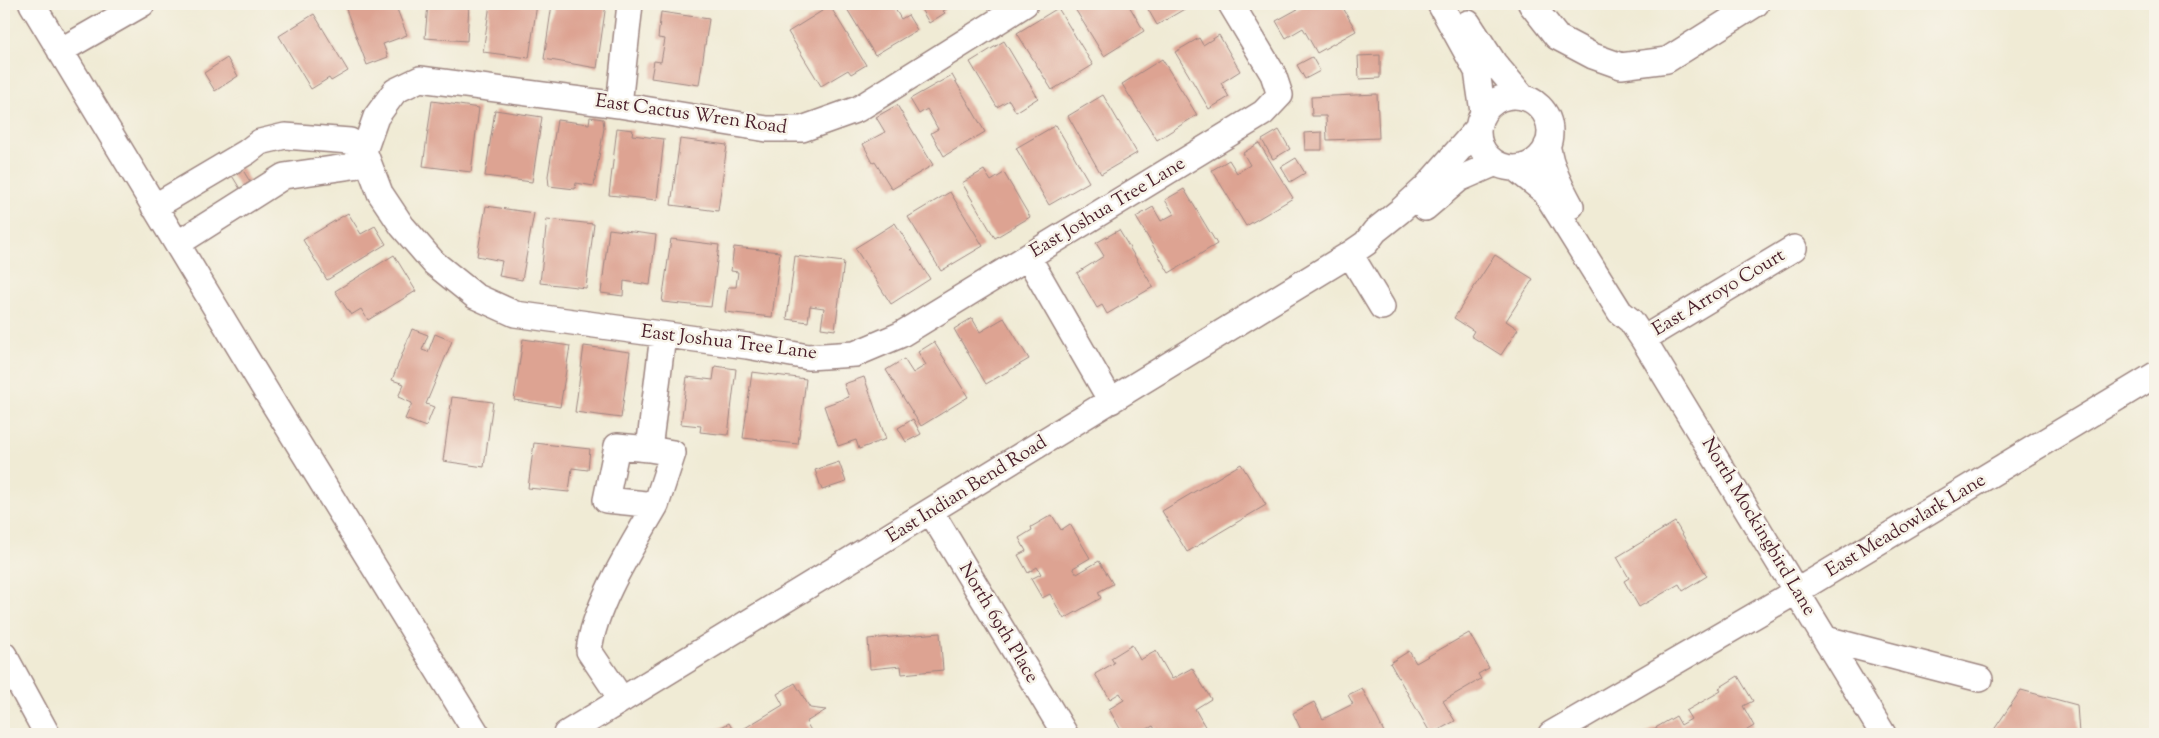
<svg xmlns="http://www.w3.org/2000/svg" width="2159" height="738" font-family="'Sorts Mill Goudy',serif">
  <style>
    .building { fill: #dda392 }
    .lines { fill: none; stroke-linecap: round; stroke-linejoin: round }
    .minor-casing { stroke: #9d8580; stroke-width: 28 }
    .minor { stroke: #fff; stroke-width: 25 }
    .labels { text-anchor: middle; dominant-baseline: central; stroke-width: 5; stroke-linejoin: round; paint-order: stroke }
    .street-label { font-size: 19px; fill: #4a1f2b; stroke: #f7f3e8 }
  </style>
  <rect width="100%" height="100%" fill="#f7f3e8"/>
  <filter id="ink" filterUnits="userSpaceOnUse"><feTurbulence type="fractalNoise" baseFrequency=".02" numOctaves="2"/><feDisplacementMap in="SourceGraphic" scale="10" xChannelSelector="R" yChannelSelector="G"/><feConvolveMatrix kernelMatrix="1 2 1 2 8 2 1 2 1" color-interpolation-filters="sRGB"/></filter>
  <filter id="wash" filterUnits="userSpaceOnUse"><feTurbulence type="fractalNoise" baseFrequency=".0096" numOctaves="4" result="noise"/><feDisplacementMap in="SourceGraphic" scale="20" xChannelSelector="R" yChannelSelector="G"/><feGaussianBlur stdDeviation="1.12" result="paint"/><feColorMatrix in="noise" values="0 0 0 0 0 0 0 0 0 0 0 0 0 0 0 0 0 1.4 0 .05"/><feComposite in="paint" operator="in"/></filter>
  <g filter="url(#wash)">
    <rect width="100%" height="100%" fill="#f0ebd5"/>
    <g id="blocks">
      <path class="building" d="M344 4H395L407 35 383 44 388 57 367 65Z
        M428 4H469L467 41 425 38Z
        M490 4H537L529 58 483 52Z
        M552 4H606L597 68 544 59Z
        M844 4H892L901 19 908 15 917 30 875 55Z
        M918 4H955L943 11 945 13 929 23Z
        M1072 4H1128L1144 31 1104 56Z
        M1145 4H1193L1157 25Z
        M1307 4H1341L1356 31 1317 53 1303 28 1286 38 1276 21Z
        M830 6 866 65 851 74 848 70 821 86 788 32Z
        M1058 8 1093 65 1052 90 1017 33Z
        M661 12 709 19 699 85 651 78 654 61 661 62 665 39 658 38Z
        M314 14 348 71 331 81 329 78 311 89 279 36Z
        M1219 35 1240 71 1221 83 1229 97 1209 109 1175 52 1199 38 1203 45Z
        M1004 41 1038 98 1016 112 1009 100 997 107 970 62Z
        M1380 55V78L1359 79 1358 56Z
        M1312 57 1320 71 1305 79 1297 65Z
        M227 58 238 76 215 91 204 73Z
        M1162 59 1197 115 1157 140 1122 84Z
        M952 75 985 132 944 156 931 133 938 129 927 109 919 114 910 99Z
        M1377 94 1379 138 1327 140 1326 116H1312L1311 97Z
        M1103 95 1137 153 1101 174 1068 116Z
        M432 101 479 108 471 172 423 166Z
        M897 105 933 165 892 189 875 162 873 163 863 144 885 132 876 117Z
        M495 110 542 117 532 182 485 176Z
        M590 117 603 119 604 128 594 186 576 183 575 189 549 186 548 176 557 120 589 124Z
        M1056 125 1089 182 1049 205 1016 148Z
        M617 128 633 130 632 135 664 139 657 200 609 195Z
        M1279 130 1290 149 1273 159 1262 140Z
        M1322 132V150H1305L1304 133Z
        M680 139 727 145 718 211 671 205Z
        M1259 143 1293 198 1246 226 1212 170 1229 160 1237 173 1250 165 1243 153Z
        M1296 158 1305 173 1290 182 1281 167Z
        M241 167 252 185 242 192 231 174Z
        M984 170 991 181 1004 173 1030 217 995 238 962 183Z
        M1184 189 1217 244 1169 273 1136 217 1153 207 1161 221 1174 214 1165 200Z
        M950 192 983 246 941 271 908 217Z
        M486 206 534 213 522 280 499 276 502 261 477 256Z
        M348 213 361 234 375 226 386 244 327 280 303 240Z
        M547 219 594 224 586 288 540 283Z
        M895 223 930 279 891 304 855 248Z
        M609 229 656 235 650 285 624 281 623 296 601 293Z
        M1119 230 1153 287 1107 314 1102 305 1097 308 1077 273 1104 256 1096 243Z
        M671 239 719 245 711 307 662 302Z
        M734 247 780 252 772 317 725 312 728 287H736L738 272 731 271Z
        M394 255 416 291 368 320 361 309 351 315 335 291Z
        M1495 255 1533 279 1506 321 1518 329 1501 355 1471 336 1474 331 1454 318Z
        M795 256 844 262 835 330 821 328 824 308 810 306 808 322 787 319Z
        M972 318 980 332 1004 318 1029 359 986 384 954 329Z
        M412 329 428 335 422 350 428 352 435 334 452 341 426 404 434 407 426 427 405 419 412 403 398 397 404 384 392 380Z
        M523 339 570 346 560 407 514 400Z
        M934 342 968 397 921 426 886 370 904 359 913 373 926 365 918 352Z
        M584 346 630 352 621 418 575 412Z
        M715 366 736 369 728 435 700 432 701 426 681 424 687 377 713 380Z
        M752 372 806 379 798 444 743 438Z
        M864 377 886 439 859 449 856 440 838 446 824 406 849 397 844 384Z
        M452 397 493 402 484 467 443 461Z
        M913 419 921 434 906 442 898 428Z
        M534 443 590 449 588 470 572 468 569 492 528 488Z
        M839 462 846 482 822 490 815 470Z
        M1241 464 1266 505 1187 552 1162 511Z
        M1052 515 1061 530 1070 524 1090 558 1073 568 1077 574 1099 561 1113 584 1098 592 1101 598 1064 619 1050 594 1042 598 1031 579 1041 574 1037 567 1028 573 1018 555 1026 551 1019 538 1032 530 1031 527Z
        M1675 522 1707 576 1683 591 1679 584 1639 607 1624 581 1629 578 1617 557Z
        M940 633 943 670 902 674 901 666 870 669 868 639Z
        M1469 633 1489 668 1478 674 1481 679 1443 701 1455 721 1431 734 1390 663 1409 651 1416 663Z
        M1132 645 1140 660 1156 651 1172 679 1192 668 1211 699 1195 709 1207 730 1200 734H1158L1153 726 1138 734H1123L1109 709 1124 700 1120 693 1110 699 1095 674 1114 663 1111 658Z
        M1738 676 1753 701 1743 706 1754 726 1740 734H1645L1676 716 1681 725 1691 719 1686 711 1721 691 1719 688Z
        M795 683 810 708 826 710 806 722 813 734H713L712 732 729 723 735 734 783 705 777 694Z
        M1362 688 1385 734H1303L1293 713 1314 702 1323 719 1353 704 1348 695Z
        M2021 690 2077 705 2079 734H1991Z"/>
    </g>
  </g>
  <g filter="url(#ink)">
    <use href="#blocks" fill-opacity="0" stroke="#9d8580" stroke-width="1"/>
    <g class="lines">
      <g class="minor-casing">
        <path id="minor" d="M32 4 272 401 477 734
          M1025 4 858 109 802 129H767L619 105 420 79 395 91 376 117 364 151 380 193 402 226 434 263 475 296 515 314 747 346 808 357 855 354 900 335 1263 113 1280 95 1273 74 1231 4
          M1440 4 1477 71 1483 112
          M1531 4 1557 37 1593 56 1621 66 1667 60 1756 4
          M1468 23 1494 63 1523 97
          M60 51 142 4
          M1478 132a36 36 0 1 1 72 0a36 36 0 1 1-72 0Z
          M619 105 630 4
          M1547 145C1551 168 1560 186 1571 206
          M1515 168 1545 192 1620 312 1631 321 1643 339 1883 734
          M154 207 247 152 260 142 285 136 350 141 364 151 353 166 284 176 177 244
          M1425 208 1459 179 1496 163
          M1350 254 1382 307
          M1028 257 1111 401
          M1643 339 1794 248
          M649 449 673 453 656 505 606 500 617 446 649 449 663 335
          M931 512 1065 734
          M1826 639 1980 679
          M4 655 47 734
          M622 700 589 651C594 605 633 545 656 505
          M566 734 1350 254 1366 243 1375 231 1400 211 1425 188 1478 128
          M1551 734 1797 591 2155 375"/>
      </g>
      <use href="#minor" class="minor"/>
    </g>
  </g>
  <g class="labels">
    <g class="street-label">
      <text transform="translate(691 115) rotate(8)">East Cactus Wren Road</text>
      <text transform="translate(1108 208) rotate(-31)">East Joshua Tree Lane</text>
      <text transform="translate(1719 293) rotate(-31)">East Arroyo Court</text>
      <text transform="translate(729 343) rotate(7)">East Joshua Tree Lane</text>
      <text transform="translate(967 490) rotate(-32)">East Indian Bend Road</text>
      <text transform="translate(1906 526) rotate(-31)">East Meadowlark Lane</text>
      <text transform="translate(1758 527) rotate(59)">North Mockingbird Lane</text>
      <text transform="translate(998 623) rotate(59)">North 69th Place</text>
    </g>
  </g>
  <rect width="2159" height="738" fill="none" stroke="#f7f3e8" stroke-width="20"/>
</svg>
